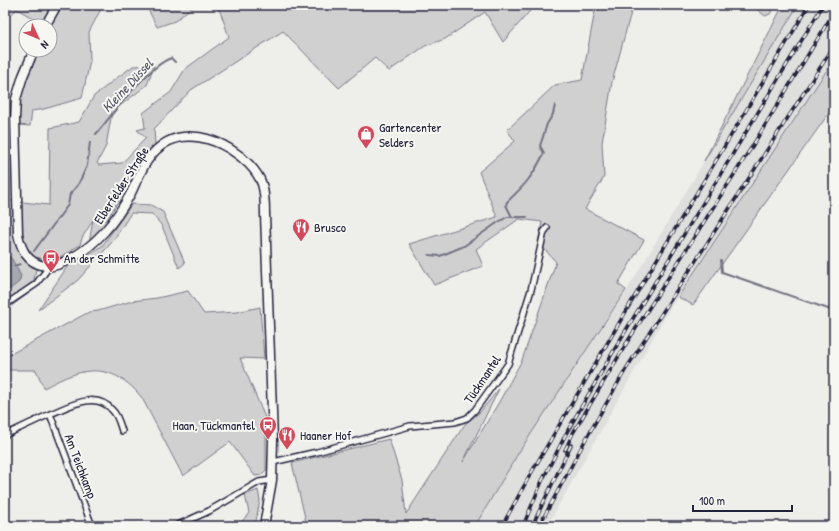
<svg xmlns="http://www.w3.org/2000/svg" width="839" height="531" font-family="'Patrick Hand',sans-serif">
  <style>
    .built { fill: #dfdfde }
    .green { fill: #d0d0d1; stroke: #797986 }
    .water { fill: #a7a7af; stroke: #727281 }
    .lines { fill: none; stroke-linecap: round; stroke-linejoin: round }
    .stream { stroke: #727281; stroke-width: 2 }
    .minor-casing { stroke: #22223b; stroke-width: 8 }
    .primary-casing { stroke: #22223b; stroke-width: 11 }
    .minor { stroke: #f6f6f2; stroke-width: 5 }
    .primary { stroke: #f6f6f2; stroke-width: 8 }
    .rail-casing { stroke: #22223b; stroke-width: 3.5 }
    .rail { stroke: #f6f6f2; stroke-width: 2; stroke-dasharray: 6; stroke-linecap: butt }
    .labels { text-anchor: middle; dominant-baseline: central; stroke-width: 4; stroke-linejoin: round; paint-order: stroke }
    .poi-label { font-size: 13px; fill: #22223b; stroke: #f6f6f2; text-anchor: start }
    .street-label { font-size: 13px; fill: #22223b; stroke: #f6f6f2 }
    .water-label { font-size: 14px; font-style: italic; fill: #575769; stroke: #f6f6f2 }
  </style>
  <rect width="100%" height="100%" fill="#eeeeeb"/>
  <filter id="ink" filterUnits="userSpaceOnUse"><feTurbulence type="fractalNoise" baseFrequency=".025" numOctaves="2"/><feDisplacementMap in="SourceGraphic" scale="8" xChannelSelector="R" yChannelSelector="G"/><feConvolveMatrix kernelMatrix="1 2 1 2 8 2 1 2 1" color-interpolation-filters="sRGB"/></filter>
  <g filter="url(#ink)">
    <path class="built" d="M798 5H834V58L670 308 547 526H475L519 452 627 290Z"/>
    <path class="green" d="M5 5H128L121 8 102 7 89 32 90 61 82 98 44 109 32 111 30 126 18 125 19 97 38 50H50V26H46L17 9 5 20Z
      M146 5H190L192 7 194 5H535L503 42 485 12 445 39 425 46 389 71 375 58 339 88 283 31 191 90 154 129 155 145 127 180 119 200 104 225 89 243 93 220 82 238 80 245 58 258 43 260 38 257 32 291 10 307 5 303V200L49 205 50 128 79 122 94 96 114 80 133 66 154 65 147 85 112 112 106 146 97 163 99 165 122 163 146 138 137 130 145 128 143 113 171 92 185 69 229 37C225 27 223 17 218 7H192L175 21 157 27Z
      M596 5H633L612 82 602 143 604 177 585 209 644 240 618 284 626 290 519 452 475 526H307L292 463 389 439 402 480 406 514 465 424 480 412 499 389 463 462 499 402 522 360 556 262 538 242 542 222 519 219 476 249 483 266 434 285 409 244 497 217 479 172 515 141 507 130 555 85 582 80Z
      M752 5H775L770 14 765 16Z
      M783 5H798L704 161Z
      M834 59V106L693 305 678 297Z
      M132 204 151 205 163 212 185 263 179 268 162 226 152 214 131 213 113 241 78 280 38 310 67 267 102 246Z
      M188 291 204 314 237 312 260 307 264 359 240 358 266 420V470L261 475 255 476 230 442 183 476 142 398C125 376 103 365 75 374 64 377 54 383 44 388L36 370H5V357L89 312 98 311 132 301 157 298Z
      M258 490 260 500 255 526H238L249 513 245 495Z"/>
    <path class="water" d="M5 254 12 259 21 276 19 282 5 293Z"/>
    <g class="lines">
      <path class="stream" d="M244 8 246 5
        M96 134C113 114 147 67 171 58L175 62
        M512 217 506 205 507 202C525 185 533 176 544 153L540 146 547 124 553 114 555 105
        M34 251 68 205 70 194 78 185 87 166 90 142
        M429 255 440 256 464 246 497 223 507 217H527
        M721 260 722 272 834 311
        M14 266 20 264"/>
      <g class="minor-casing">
        <path id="minor" d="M5 151 16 154
          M5 305 36 284 49 267
          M50 414C70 406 96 390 113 411 118 416 120 425 122 431
          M5 435 50 414 92 526
          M273 462 317 452 410 426 455 422 467 418 475 410 508 364 531 290 544 232 547 228
          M176 526 209 511 259 482 272 480"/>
      </g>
      <g class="primary-casing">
        <path id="primary" d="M45 26 57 5
          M34 50 23 76 16 99 15 119 18 234C21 249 27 263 45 266 55 268 64 262 73 257 99 243 117 219 131 193 140 174 147 153 167 142 187 131 212 138 230 149 243 157 257 170 262 184 265 193 265 205 265 214L273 440 272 480 264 526"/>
      </g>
      <use href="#minor" class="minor"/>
      <use href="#primary" class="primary"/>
      <g class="rail-casing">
        <path id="rail" d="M565 450 573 433 626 344 753 145 834 12
          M502 526 530 475 632 301 809 5
          M523 526 542 481 568 430 620 340 823 5
          M532 526 571 445
          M539 526 587 437 626 369 834 46"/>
      </g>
      <use href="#rail" class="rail"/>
    </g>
  </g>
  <defs>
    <g id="shop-pin" transform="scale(0.9)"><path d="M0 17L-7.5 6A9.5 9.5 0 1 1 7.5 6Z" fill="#d1495b" stroke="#f6f6f2"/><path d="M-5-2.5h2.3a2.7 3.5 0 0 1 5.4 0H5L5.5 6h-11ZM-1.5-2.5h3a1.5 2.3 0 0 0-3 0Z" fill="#fff"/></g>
    <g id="restaurant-pin" transform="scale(0.9)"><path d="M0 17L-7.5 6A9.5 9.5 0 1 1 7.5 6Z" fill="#d1495b" stroke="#f6f6f2"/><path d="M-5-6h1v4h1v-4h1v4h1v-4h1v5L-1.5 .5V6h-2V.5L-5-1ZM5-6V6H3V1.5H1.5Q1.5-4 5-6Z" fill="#fff"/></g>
    <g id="bus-pin" transform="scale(0.9)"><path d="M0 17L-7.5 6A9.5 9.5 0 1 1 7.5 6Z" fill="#d1495b" stroke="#f6f6f2"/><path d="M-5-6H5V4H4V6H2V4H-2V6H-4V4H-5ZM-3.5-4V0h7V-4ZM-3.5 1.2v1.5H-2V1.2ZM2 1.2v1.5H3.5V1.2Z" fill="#fff"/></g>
  </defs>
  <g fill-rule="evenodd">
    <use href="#shop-pin" x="366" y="134"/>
    <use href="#restaurant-pin" x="301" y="227"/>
    <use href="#bus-pin" x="51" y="258"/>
    <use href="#bus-pin" x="268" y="425"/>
    <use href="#restaurant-pin" x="287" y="435"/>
  </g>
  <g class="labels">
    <g class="poi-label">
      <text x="379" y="127">Gartencenter<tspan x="379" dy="15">Selders</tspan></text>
      <text x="314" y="227">Brusco</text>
      <text x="64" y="258">An der Schmitte</text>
      <text x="255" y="425" text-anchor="end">Haan, Tückmantel</text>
      <text x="300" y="435">Haaner Hof</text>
    </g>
    <g class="street-label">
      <text transform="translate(121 185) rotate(-57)">Elberfelder Straße</text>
      <text transform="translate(482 379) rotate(-56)">Tückmantel</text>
      <text transform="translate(81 466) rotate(69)">Am Teichkamp</text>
    </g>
    <g class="water-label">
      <text transform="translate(127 85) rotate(-47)">Kleine Düssel</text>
    </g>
  </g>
  <rect width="839" height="531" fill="none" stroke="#f6f6f2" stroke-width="20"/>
  <rect x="10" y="10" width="819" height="511" fill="none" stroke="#22223b" stroke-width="1.5" filter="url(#ink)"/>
  <g transform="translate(38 38) rotate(134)"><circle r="19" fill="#f6f6f2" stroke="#a1a1a9"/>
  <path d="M0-3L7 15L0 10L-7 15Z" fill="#d1495b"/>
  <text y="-6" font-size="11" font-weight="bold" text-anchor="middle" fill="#22223b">N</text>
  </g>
  <path d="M693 505v6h99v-6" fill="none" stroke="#22223b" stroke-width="2"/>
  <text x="699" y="505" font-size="12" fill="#22223b" stroke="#f6f6f2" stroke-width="3" paint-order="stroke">100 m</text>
</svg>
